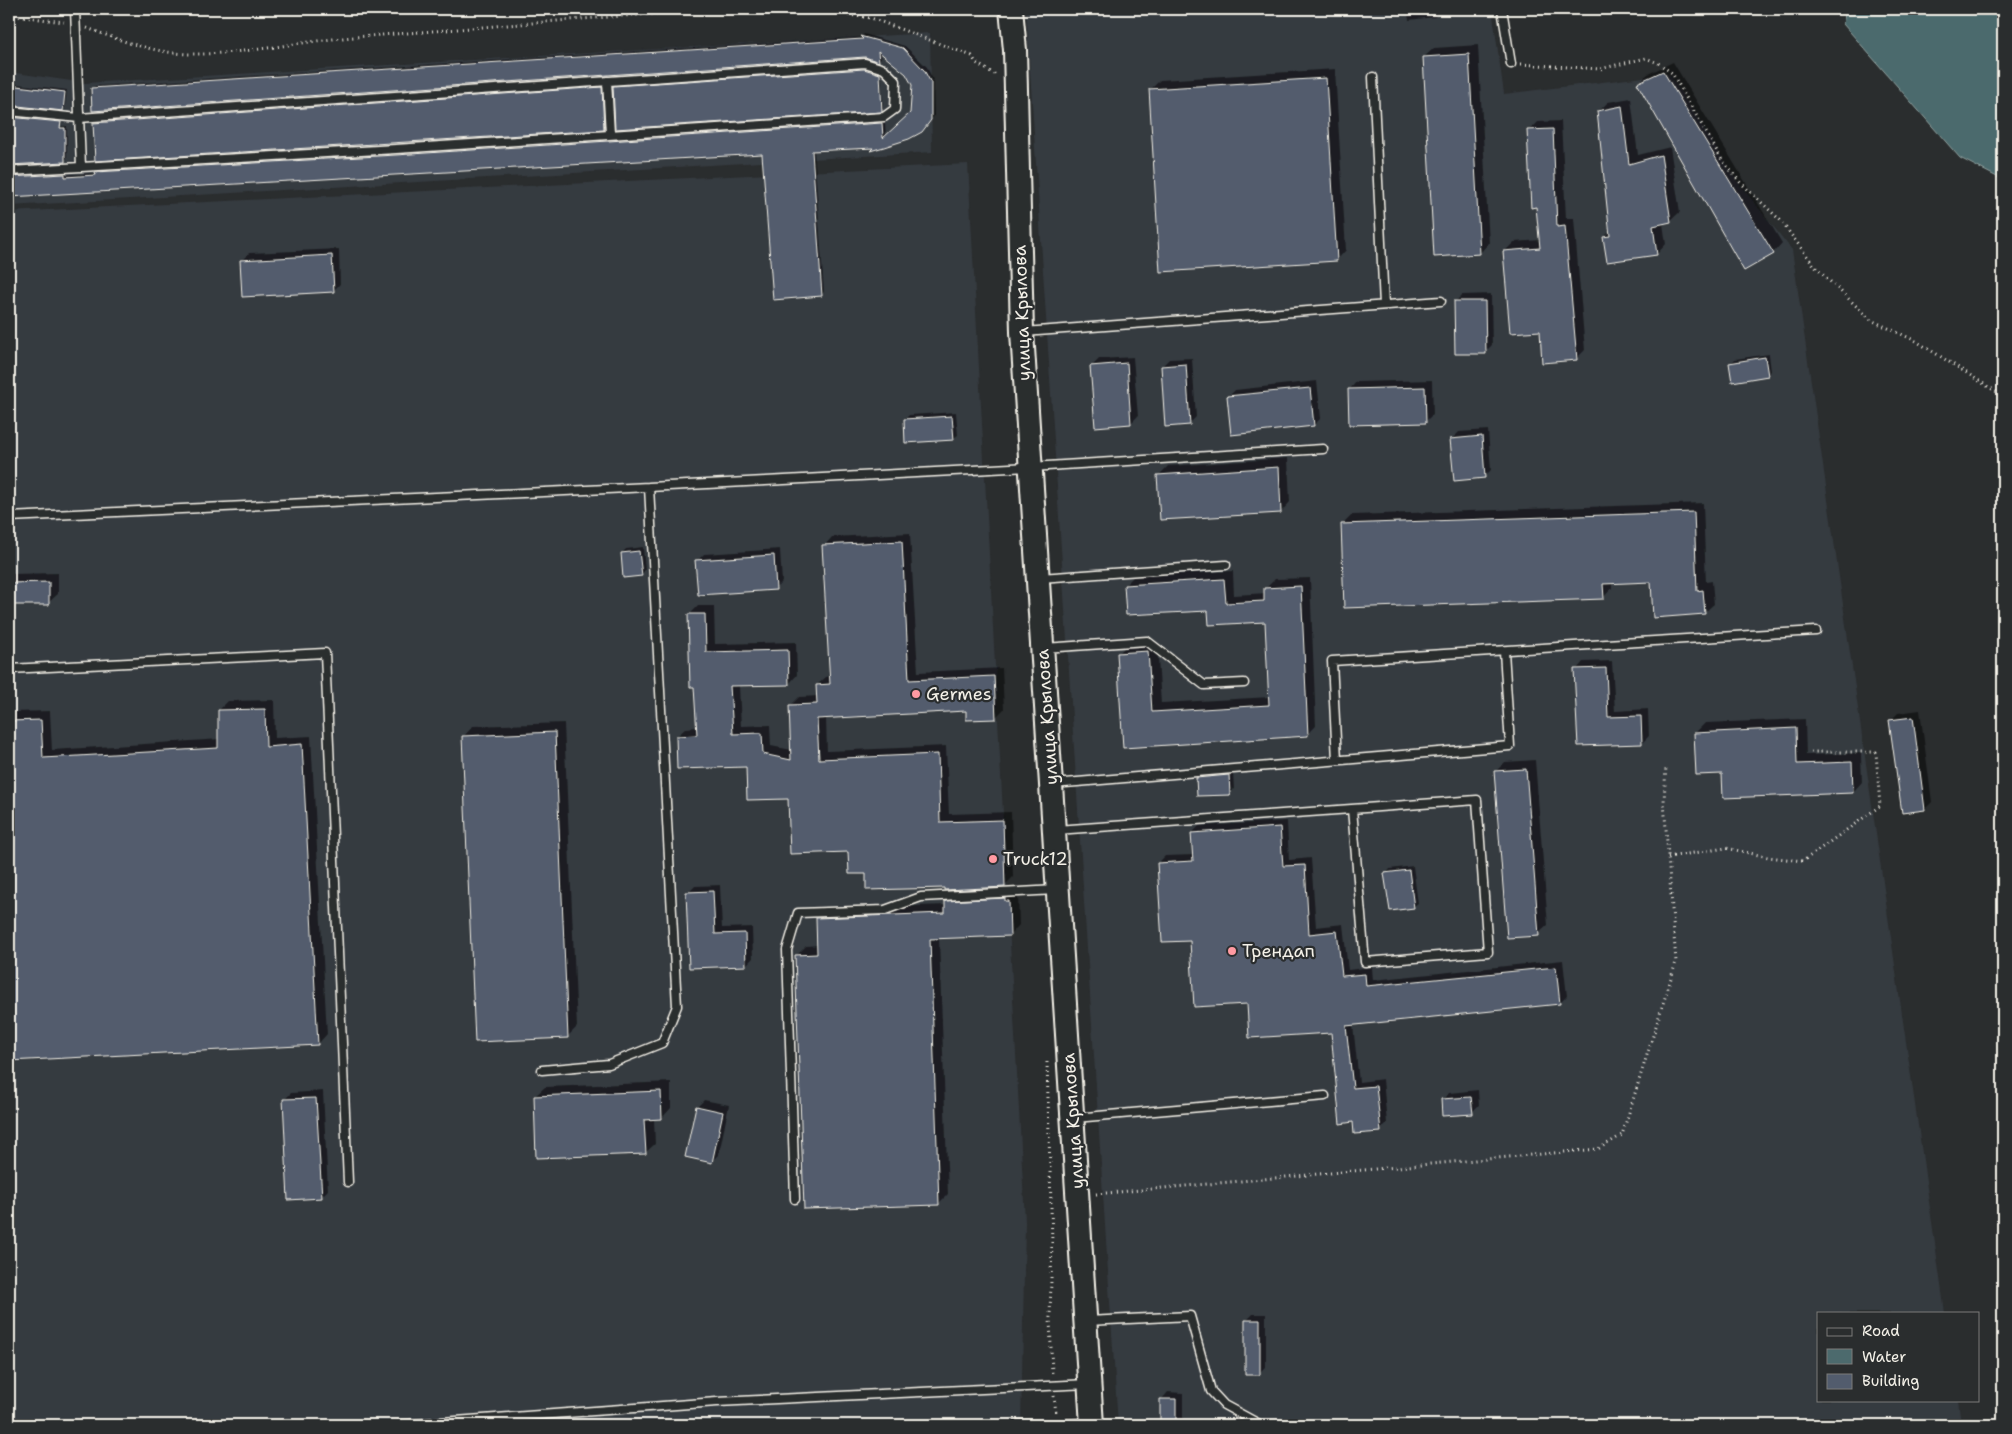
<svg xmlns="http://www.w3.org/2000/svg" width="2012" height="1434" font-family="'Shantell Sans',sans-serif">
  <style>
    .built { fill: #363b41 }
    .water { fill: #4c6a6d; stroke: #8fa09e }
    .shadow { fill: #0007 }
    .building { fill: #525c6d; stroke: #f4f1e8 }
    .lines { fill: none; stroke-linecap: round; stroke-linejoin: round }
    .lane-casing { stroke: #f4f1e8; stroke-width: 11 }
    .secondary-casing { stroke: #f4f1e8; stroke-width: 26 }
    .path { stroke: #f4f1e8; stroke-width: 3; stroke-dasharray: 1 4; stroke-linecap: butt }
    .lane { stroke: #2a2d2e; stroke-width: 8 }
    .secondary { stroke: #2a2d2e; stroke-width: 22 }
    .poi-dot { fill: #ff9aa2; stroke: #2a2d2e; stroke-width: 2 }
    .labels { text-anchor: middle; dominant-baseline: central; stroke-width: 4.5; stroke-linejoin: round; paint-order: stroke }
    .street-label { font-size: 18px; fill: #f4f1e8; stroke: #2a2d2e }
    .poi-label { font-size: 18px; fill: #f4f1e8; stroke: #2a2d2e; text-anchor: start }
  </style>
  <rect width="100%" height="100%" fill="#2a2d2e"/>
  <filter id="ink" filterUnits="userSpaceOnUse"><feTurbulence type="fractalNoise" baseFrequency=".02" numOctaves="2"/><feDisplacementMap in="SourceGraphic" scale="10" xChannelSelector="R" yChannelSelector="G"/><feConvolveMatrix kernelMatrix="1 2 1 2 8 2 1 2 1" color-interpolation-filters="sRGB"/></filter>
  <g filter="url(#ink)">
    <path class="built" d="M1026 9H1492L1504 94 1669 74 1737 181 1792 250 1945 1313H1818V1400H1958L1961 1425H1118Z
      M930 33 932 152 9 206V72L85 83Z
      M968 164 1025 1222 1021 1425H9V212Z"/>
    <path class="water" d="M1846 9H2003V180L1960 158 1843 24Z"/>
    <path class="shadow" d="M1407 9H1439V13L1435 17 1409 20Z
      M864 34 905 46 927 67 933 80 934 116 924 127 876 146 814 150 824 292 821 295 764 153 9 196V173L67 171V175L97 173 99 170 400 152 885 121 886 137 911 113 914 85 907 73 881 52V58L879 60 865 56 92 89 95 86 862 37Z
      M1478 45 1489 243 1480 253 1424 57 1434 48Z
      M1673 62 1782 243 1773 253 1638 83 1648 74Z
      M867 67 881 72 883 108 881 110 614 87 616 85Z
      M1335 69 1346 250 1337 260 1150 90 1160 80Z
      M9 83 67 90 65 107 62 109 9 105Z
      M603 86 605 127 604 128 94 123 96 121Z
      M1631 98 1638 155 1670 147 1680 212 1670 221 1663 223 1666 244 1657 254 1608 261 1604 237 1611 230 1599 111 1608 102Z
      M1561 121 1566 218H1574L1585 350 1576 359 1541 330 1505 251 1514 242 1540 240 1529 131 1538 122Z
      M67 126V158L64 161 9 164V127Z
      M339 249 340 284 333 291 242 260 249 253Z
      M1491 294 1492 345 1485 352 1455 302 1462 295Z
      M1769 354 1771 371 1767 375 1731 363 1735 359Z
      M1133 357 1138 416 1131 423 1092 366 1099 359Z
      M1192 358 1196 417 1189 424 1162 366 1169 359Z
      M1432 380 1433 414 1426 421 1349 390 1356 382Z
      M1317 381 1321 418 1314 425 1228 397 1235 390Z
      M956 412 958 435 953 439 905 419 909 415Z
      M1488 430 1491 470 1484 477 1452 439 1459 432Z
      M1288 458 1290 502 1281 512 1159 475 1168 466Z
      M1703 503 1706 582 1712 581 1714 604 1704 613 1652 581 1612 582V588L1603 598 1342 525 1352 515Z
      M910 533 918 672 1002 668 1004 709 995 718 967 710 826 717 827 751 946 746 949 814 1011 812 1013 877 1004 886H945L867 872 849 851 790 798 747 766 677 736 686 728 697 727 689 615 698 606H714L715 644 796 642 797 675 789 684 739 685 741 726 770 725 771 746 792 750 791 705 799 697 818 696 817 685 826 677 830 676 824 546 832 537Z
      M643 547 645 570 641 575 622 553 626 549Z
      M780 549 782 582 775 589 697 561 704 554Z
      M1233 571 1234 595 1266 593V588L1275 579 1310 578 1316 726 1307 735 1124 747 1118 654 1127 645 1157 643 1161 703 1270 697 1267 620 1210 609 1125 585 1134 576Z
      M58 573V594L48 603 9 604V574Z
      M1612 661 1615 711 1648 709 1649 736 1642 743 1579 745 1576 670 1583 662Z
      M274 700 275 738 311 736 327 1034 318 1044 9 1060V712L50 711 52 750 220 739 219 710 228 701Z
      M1920 710 1932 802 1925 809 1903 812 1891 720 1898 713Z
      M1805 719 1806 755 1861 753 1862 782 1853 792 1723 773 1695 733 1705 723Z
      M564 723 577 1027 567 1037 464 736 473 726Z
      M1535 760 1548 925 1538 934 1495 772 1505 762Z
      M1233 771 1234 789 1229 793 1197 778 1201 774Z
      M1287 821 1289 860 1311 858 1316 927 1343 924 1348 970 1372 967 1373 980 1563 960 1567 996 1560 1003 1353 1024 1359 1082 1383 1079 1387 1123 1380 1130 1354 1121 1332 1032 1248 1002 1191 939 1158 863 1165 856 1193 855 1192 833 1199 826Z
      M1413 866 1418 903 1413 907 1386 874 1390 869Z
      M720 885 722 928 752 927 753 958 746 965 690 967 688 893 695 886Z
      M955 892H1018L1019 925 1010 935 939 937 948 1194 938 1204 797 955 806 946 818 945 817 919 826 909 946 905V902Z
      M671 1082V1108L662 1118H654L655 1144 645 1153 535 1096 545 1087Z
      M1478 1090 1479 1105 1472 1112 1442 1100 1449 1093Z
      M323 1091 328 1190 321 1197 284 1100 291 1093Z
      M704 1100 729 1105 719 1154 712 1161 697 1107Z
      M9 1117 16 1259 9 1266Z
      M1253 1314H1266V1366L1259 1373 1246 1321Z
      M1168 1392 1183 1393V1425H1161V1400Z"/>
    <path class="building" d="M860 36 903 48 924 70 931 83V120L922 132 909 139 884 147 870 151 873 148 812 151 822 296 773 300 762 154 9 197V177L65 174V177L96 175 95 172 396 155 882 123 883 138 910 113 912 85 906 74 878 51 879 62 865 57 92 111 91 88 863 39Z
      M1469 54 1480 254 1434 257 1423 57Z
      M864 69 880 74 882 112 615 129 613 86Z
      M1663 71 1774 254 1744 271 1637 83Z
      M1326 78 1337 261 1160 272 1149 89Z
      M9 85 65 92 63 111 9 105Z
      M602 87 604 130 95 161 93 123Z
      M1622 106 1629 164 1661 155 1671 222 1653 226 1657 255 1607 262 1603 237 1610 236 1597 111Z
      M9 117 61 122 60 128H65V162L9 165Z
      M1553 129 1557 227 1565 226 1577 360 1542 363 1540 331 1510 333 1503 251 1540 248 1536 207 1531 208 1527 130Z
      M332 255 334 292 242 297 240 260Z
      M1454 301H1485L1486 354H1455Z
      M1765 357 1768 376 1732 382 1729 363Z
      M1127 363 1131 424 1095 427 1090 366Z
      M1186 364 1190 425 1165 427 1161 366Z
      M1425 387 1426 423 1349 425 1348 389Z
      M1310 388 1314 426 1231 435 1227 396Z
      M952 416 954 440 905 443 904 419Z
      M1482 436 1485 478 1454 481 1450 439Z
      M1279 467 1281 513 1160 520 1157 475Z
      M1694 512 1697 591 1703 590 1705 614 1653 618 1651 582 1603 584 1604 599 1344 608 1341 524Z
      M902 541 909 680 994 676 996 719 966 720V711L817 719 819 759 938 754 940 822 1003 820 1005 887 944 890V888L866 890V874H849L848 852 790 854 788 799 747 800 746 767 677 769 676 736 697 735 694 687H690L688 614H705L706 652 788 650 789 685 730 686 733 734 762 733 763 754 791 760 789 705 817 704 816 685 830 684 822 545Z
      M639 551 642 576 623 578 621 553Z
      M774 555 776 590 698 595 695 560Z
      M1224 579 1226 603 1264 601V588L1301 586 1308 736 1123 748 1117 653 1148 651 1152 712 1269 705 1265 622 1209 625 1208 611 1126 615 1124 585Z
      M49 582V605H9V583Z
      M1606 668 1608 717 1641 716 1642 744 1578 746 1574 669Z
      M265 709 266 747 302 744 318 1045 9 1061V721L41 720 43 758 218 748V710Z
      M1913 717 1925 810 1902 813 1889 720Z
      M1796 728 1797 764 1852 762 1853 793 1723 798 1722 774 1696 775 1694 733Z
      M555 732 568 1038 475 1042 462 736Z
      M1526 769 1539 936 1507 938 1494 771Z
      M1229 775 1230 795 1197 796 1196 778Z
      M1280 827 1283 866 1305 865 1309 934 1337 931 1342 976 1365 974 1366 986 1556 967 1560 1004 1346 1026 1353 1088 1376 1086 1381 1132 1354 1134 1353 1122 1340 1124 1331 1033 1249 1038 1247 1004 1194 1007 1190 941 1162 942 1157 863 1193 861 1191 833Z
      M1409 870 1414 908 1390 911 1384 873Z
      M713 891 715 934 745 933 746 966 689 968 686 892Z
      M1005 898V901H1009L1010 936 930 939 939 1205 804 1209 795 955 817 954 816 918 945 913V901Z
      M661 1091 662 1119 644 1120 646 1154 536 1158 534 1096Z
      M1471 1097 1473 1114 1442 1116 1441 1099Z
      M316 1098 322 1198 288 1200 283 1099Z
      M696 1106 723 1112 712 1163 685 1157Z
      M1245 1320H1260V1375H1245Z
      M1160 1399H1176V1425H1160Z"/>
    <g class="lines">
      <g class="lane-casing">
        <path id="lane" d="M1502 9 1511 64
          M1373 77 1384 305
          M607 81 610 134
          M9 111 79 118 865 63 884 69 896 81 895 109 884 117 396 149 81 167
          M9 171 81 167 75 9
          M1024 332 1441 301
          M9 517 649 487
          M1040 578 1226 565
          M1044 648 1147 641 1204 685 1244 683
          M9 669 325 653 348 1182
          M1337 760 1332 661 1816 631
          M1053 784 1510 746 1504 651
          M1056 830 1477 800 1488 952 1365 962 1352 809
          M542 1070 609 1064 662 1043 677 1006 649 487 1031 467 1323 449
          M1075 1118 1325 1096
          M795 1199 787 950 798 913 885 910 921 897 1056 890
          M1087 1321 1190 1316 1211 1391 1224 1405 1261 1425
          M401 1425 717 1402 1088 1384
          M1017 1425 1090 1423"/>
      </g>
      <g class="secondary-casing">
        <path id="secondary" d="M1011 9 1015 50 1022 332 1092 1425"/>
      </g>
      <path class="path" d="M824 9 840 14 871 18 972 56 976 63 996 75
        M9 15 64 22
        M87 28C119 40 154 53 189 54 245 55 299 41 354 37 482 28 610 15 738 9
        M1521 64 1600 69 1646 58 1658 63 1672 73 1722 160 1740 182 1780 220 1817 269 1871 320 1916 341 2003 396
        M1668 857 1726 848 1768 857 1803 861 1880 806 1876 752H1811
        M1047 1062 1052 1242 1050 1317 1052 1375
        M1096 1194 1598 1149 1622 1135 1676 962 1664 802 1666 766
        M1054 1396 1056 1413"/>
      <use href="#lane" class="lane"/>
      <use href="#secondary" class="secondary"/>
    </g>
  </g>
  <g class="poi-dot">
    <circle cx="916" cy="694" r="5"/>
    <circle cx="993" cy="859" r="5"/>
    <circle cx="1232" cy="951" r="5"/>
  </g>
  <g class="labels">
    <g class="street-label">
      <text transform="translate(1022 313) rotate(-92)">улица Крылова</text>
      <text transform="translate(1047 717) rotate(-94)">улица Крылова</text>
      <text transform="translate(1073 1121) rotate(-94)">улица Крылова</text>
    </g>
    <g class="poi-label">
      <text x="926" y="694">Germes</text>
      <text x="1003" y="859">Truck12</text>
      <text x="1242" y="951">Трендап</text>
    </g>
  </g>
  <rect width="2012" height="1434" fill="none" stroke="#2a2d2e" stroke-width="30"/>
  <rect x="15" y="15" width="1982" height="1404" fill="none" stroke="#f4f1e8" stroke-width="2" filter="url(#ink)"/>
  <rect x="1817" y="1312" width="162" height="90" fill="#2a2d2e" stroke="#7b7b78"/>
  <rect x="1827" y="1328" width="25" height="8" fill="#2a2d2e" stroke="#7b7b78"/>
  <text x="1862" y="1336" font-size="15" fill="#f4f1e8">Road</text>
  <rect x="1827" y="1349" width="25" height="15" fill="#4c6a6d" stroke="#7b7b78"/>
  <text x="1862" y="1362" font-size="15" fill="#f4f1e8">Water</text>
  <rect x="1827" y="1374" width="25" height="15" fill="#525c6d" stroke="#7b7b78"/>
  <text x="1862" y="1386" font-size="15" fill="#f4f1e8">Building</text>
</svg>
